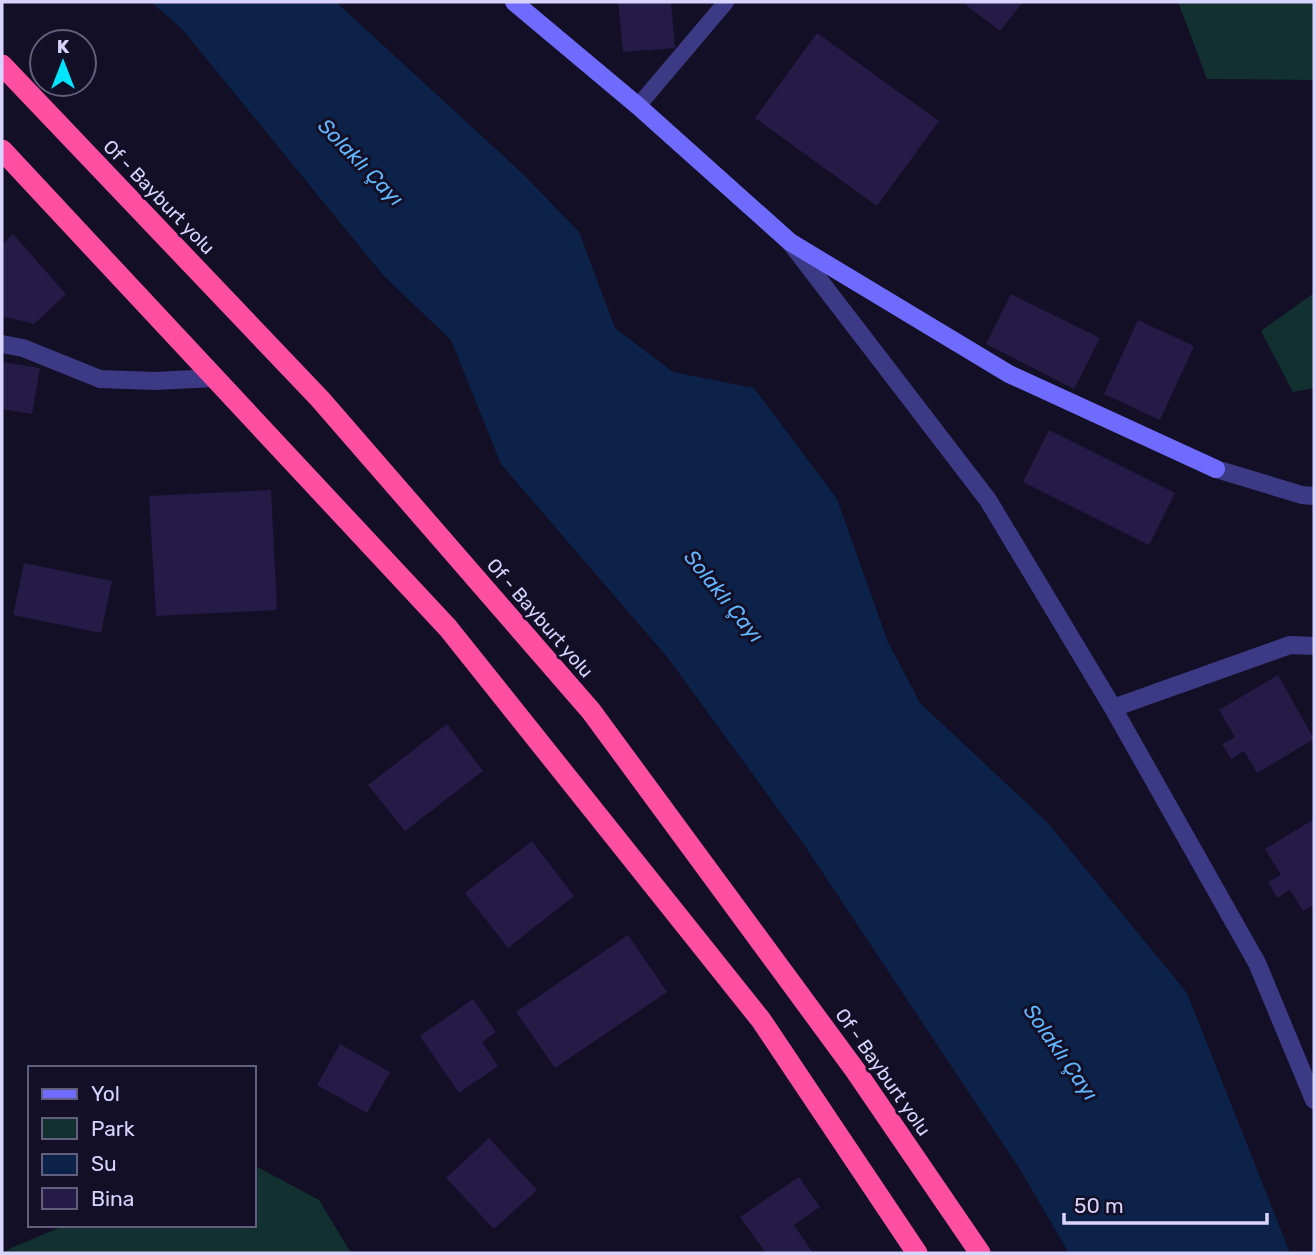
<svg xmlns="http://www.w3.org/2000/svg" width="1316" height="1255" font-family="Rubik,sans-serif">
  <style>
    .green { fill: #12302f }
    .water { fill: #0c2248 }
    .building { fill: #241b47 }
    .lines { fill: none; stroke-linecap: round; stroke-linejoin: round }
    .lane { stroke: #3d3a85; stroke-width: 16 }
    .street { stroke: #3d3a85; stroke-width: 18 }
    .secondary { stroke: #6f6bff; stroke-width: 18 }
    .highway { stroke: #ff4fa3; stroke-width: 21 }
    .labels { text-anchor: middle; dominant-baseline: central; stroke-width: 6; stroke-linejoin: round; paint-order: stroke }
    .street-label { font-size: 19px; fill: #d9d4ff; stroke: #130f26 }
    .water-label { font-size: 21px; font-style: italic; fill: #62b6ff; stroke: #130f26 }
  </style>
  <rect width="100%" height="100%" fill="#130f26"/>
  <path class="green" d="M1178 2H1314V80L1207 79Z
    M1314 293V388L1293 392 1261 331Z
    M254 1165 319 1200 351 1253H4L11 1248 66 1225H254Z"/>
  <path class="water" d="M151 2H336L524 175 579 232 615 328 673 372 754 388 837 499 888 642 920 703 1048 823 1187 993 1290 1253H1069L1021 1171 805 846 668 658 501 464 451 340 383 275 182 29Z"/>
  <path class="building" d="M618 2H671L675 48 623 52Z
    M962 2H1023L1000 31Z
    M817 33 939 121 877 206 755 118Z
    M13 234 66 294 34 324 2 316V245Z
    M1011 294 1100 338 1074 389 986 344Z
    M1138 320 1194 346 1160 420 1104 394Z
    M2 362 40 368 32 414 2 409Z
    M1049 430 1175 493 1149 545 1023 482Z
    M271 490 277 610 156 616 149 496Z
    M24 563 112 581 101 633 13 615Z
    M1278 675 1314 739 1257 773 1244 751 1231 759 1222 744 1235 737 1219 710Z
    M447 724 483 771 405 831 368 785Z
    M1314 819V905L1303 911 1290 890 1277 898 1268 882 1281 875 1265 849Z
    M532 841 574 896 508 948 465 893Z
    M628 935 667 992 555 1068 516 1012Z
    M473 999 496 1032 482 1042 498 1066 459 1093 420 1036Z
    M340 1044 390 1072 367 1113 317 1085Z
    M489 1138 537 1190 494 1229 446 1178Z
    M799 1177 820 1207 794 1225 813 1253H766L740 1217Z"/>
  <g class="lines">
    <path class="lane" d="M638 106 726 2"/>
    <path class="street" d="M790 242 988 500 1113 708 1257 963 1314 1100
      M2 344 23 348 100 379 155 381 214 378
      M1216 469 1302 495 1314 496
      M1113 708 1290 645 1314 646"/>
    <path class="secondary" d="M514 2 638 106 790 242 1009 374 1216 469"/>
    <path class="highway" d="M2 65 320 399 591 711 855 1070 980 1253
      M2 150 448 628 761 1020 917 1253"/>
  </g>
  <g class="labels">
    <g class="street-label">
      <text transform="translate(159 197) rotate(46)">Of - Bayburt yolu</text>
      <text transform="translate(540 618) rotate(49)">Of - Bayburt yolu</text>
      <text transform="translate(883 1072) rotate(55)">Of - Bayburt yolu</text>
    </g>
    <g class="water-label">
      <text transform="translate(361 162) rotate(46)">Solaklı Çayı</text>
      <text transform="translate(724 596) rotate(51)">Solaklı Çayı</text>
      <text transform="translate(1061 1052) rotate(55)">Solaklı Çayı</text>
    </g>
  </g>
  <rect width="1316" height="1255" fill="none" stroke="#d9d4ff" stroke-width="7"/>
  <rect x="28" y="1066" width="228" height="161" fill="#130f26" stroke="#625e7d" stroke-width="2"/>
  <rect x="42" y="1089" width="35" height="10" fill="#6f6bff" stroke="#625e7d" stroke-width="2"/>
  <text x="91" y="1101" font-size="21" fill="#d9d4ff">Yol</text>
  <rect x="42" y="1118" width="35" height="21" fill="#12302f" stroke="#625e7d" stroke-width="2"/>
  <text x="91" y="1136" font-size="21" fill="#d9d4ff">Park</text>
  <rect x="42" y="1154" width="35" height="21" fill="#0c2248" stroke="#625e7d" stroke-width="2"/>
  <text x="91" y="1171" font-size="21" fill="#d9d4ff">Su</text>
  <rect x="42" y="1188" width="35" height="21" fill="#241b47" stroke="#625e7d" stroke-width="2"/>
  <text x="91" y="1206" font-size="21" fill="#d9d4ff">Bina</text>
  <g transform="translate(63 63)"><circle r="33" fill="#130f26" stroke="#625e7d" stroke-width="2"/>
  <path d="M0-5L12 26L0 18L-12 26Z" fill="#00e5ff"/>
  <text y="-10" font-size="19" font-weight="bold" text-anchor="middle" fill="#d9d4ff">K</text>
  </g>
  <path d="M1064 1213v10h203v-10" fill="none" stroke="#d9d4ff" stroke-width="3.5"/>
  <text x="1074" y="1213" font-size="21" fill="#d9d4ff" stroke="#130f26" stroke-width="5" paint-order="stroke">50 m</text>
</svg>
